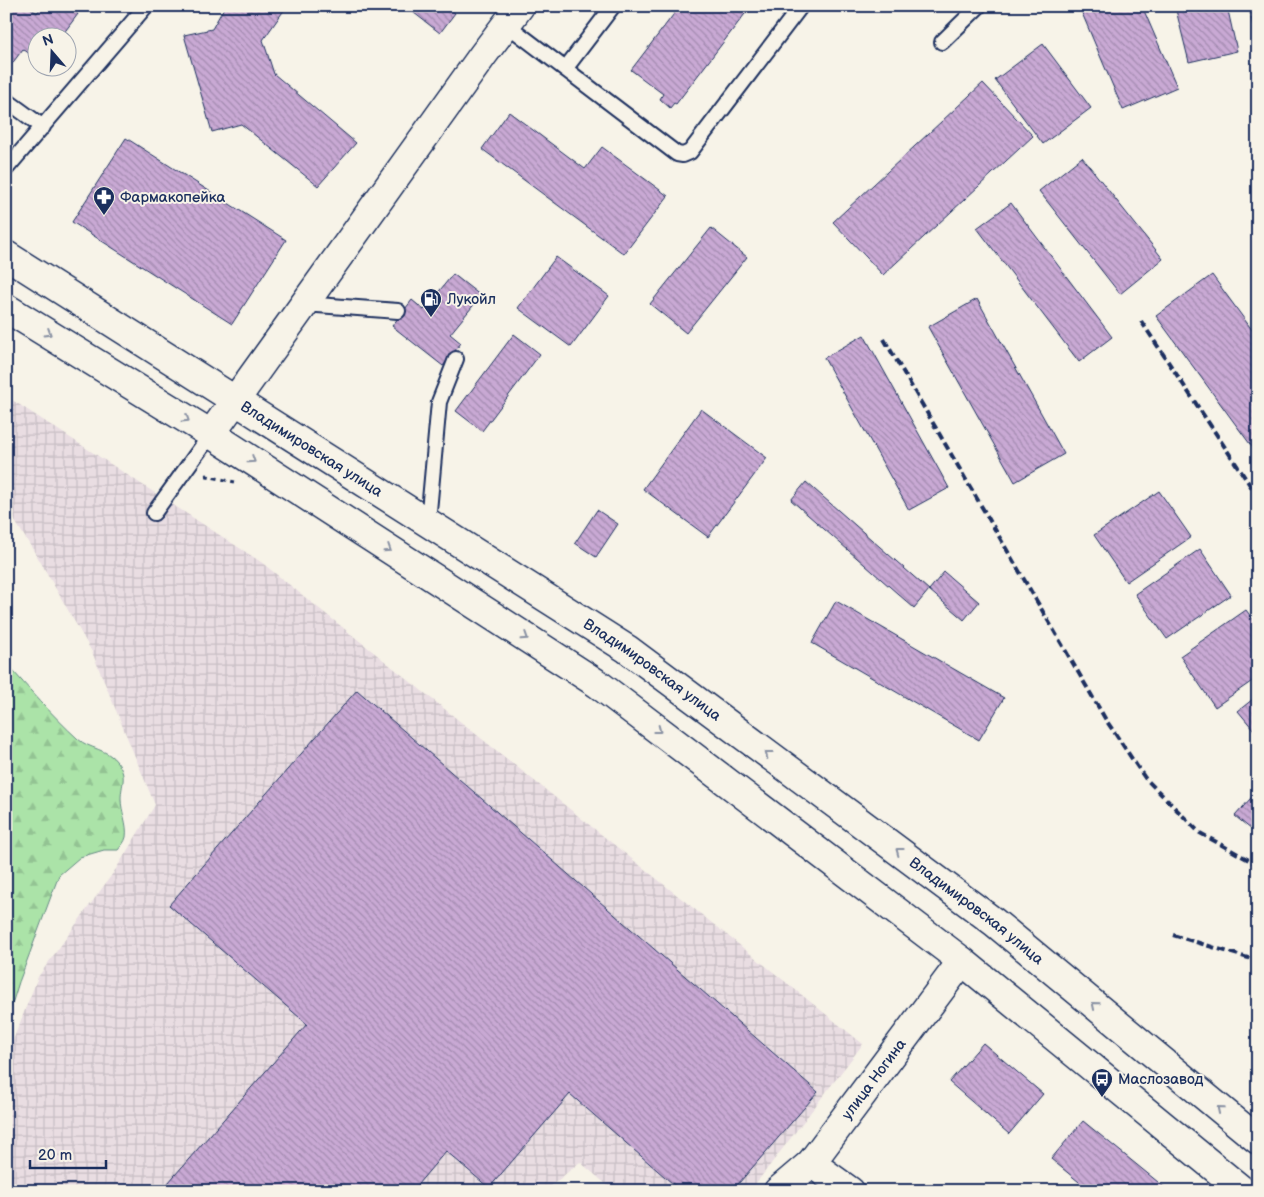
<svg xmlns="http://www.w3.org/2000/svg" width="1264" height="1197" font-family="'Balsamiq Sans',sans-serif">
  <style>
    .industrial { fill: url(#industrial-grid) }
    .forest { fill: url(#forest-firs); stroke: #638983 }
    .building { fill: url(#building-back-hatch); stroke: #1b2f5e }
    .lines { fill: none; stroke-linecap: round; stroke-linejoin: round }
    .lane-casing { stroke: #1b2f5e; stroke-width: 18 }
    .street-casing { stroke: #1b2f5e; stroke-width: 31 }
    .primary-casing { stroke: #1b2f5e; stroke-width: 31 }
    .path { stroke: #1b2f5e; stroke-width: 3; stroke-dasharray: 5 4; stroke-linecap: butt }
    .lane { stroke: #f7f3e8; stroke-width: 14 }
    .street { stroke: #f7f3e8; stroke-width: 28 }
    .primary { stroke: #f7f3e8; stroke-width: 28 }
    .rail { stroke: #1b2f5e; stroke-width: 4; stroke-dasharray: 8 4; stroke-linecap: butt }
    .oneway { stroke: #8991a3 }
    .labels { text-anchor: middle; dominant-baseline: central; stroke-width: 4; stroke-linejoin: round; paint-order: stroke }
    .poi-label { font-size: 15px; fill: #1b2f5e; stroke: #f7f3e8; text-anchor: start }
    .street-label { font-size: 15px; fill: #1b2f5e; stroke: #f7f3e8 }
  </style>
  <defs>
    <pattern id="industrial-grid" width="8" height="8" patternUnits="userSpaceOnUse" patternTransform="scale(1.25)"><rect width="8" height="8" fill="#e9dde2"/><path d="M0 4h8M4 0v8" fill="none" stroke="#c7bec4"/></pattern>
    <pattern id="forest-firs" width="22" height="20" patternUnits="userSpaceOnUse" patternTransform="scale(1.25)"><rect width="22" height="20" fill="#abe3a8"/><path d="M5 1l3.5 6h-7zM16 11l3.5 6h-7z" fill="#93c393"/></pattern>
    <pattern id="building-back-hatch" width="6" height="6" patternUnits="userSpaceOnUse" patternTransform="scale(1.25)"><rect width="6" height="6" fill="#c9a9d4"/><path d="M-1 5l2 2M0 0l6 6M5-1l2 2" fill="none" stroke="#a28aaf"/></pattern>
  </defs>
  <rect width="100%" height="100%" fill="#f7f3e8"/>
  <filter id="ink" filterUnits="userSpaceOnUse"><feTurbulence type="fractalNoise" baseFrequency=".02" numOctaves="2"/><feDisplacementMap in="SourceGraphic" scale="10" xChannelSelector="R" yChannelSelector="G"/><feConvolveMatrix kernelMatrix="1 2 1 2 8 2 1 2 1" color-interpolation-filters="sRGB"/></filter>
  <g filter="url(#ink)">
    <path class="industrial" d="M6 396 261 562 863 1044 750 1191H614L580 1162 545 1191H6V1058L38 977 116 869 155 805 92 652 40 561 6 507Z"/>
    <path class="forest" d="M6 663C29 689 52 715 78 739 89 749 108 749 117 762 128 777 121 783 121 799 121 812 128 824 126 837 125 842 121 846 118 850H104L80 857 59 875 19 982 6 1023Z"/>
    <path class="building" d="M6 6H28L37 13 42 6H67L78 14 60 38H38V60L23 49 8 69 6 67Z
      M225 6H287L263 40 274 74 356 143 318 186 241 124 212 132 184 35 212 29Z
      M405 6H446L455 13 440 33Z
      M680 6H751L676 104 674 103 670 108 660 99 663 94 631 70Z
      M1079 6H1142L1177 87 1123 110Z
      M1175 6H1227L1237 51 1189 62Z
      M1043 44 1091 108 1043 144 995 80Z
      M983 83 1033 136 883 275 833 222Z
      M509 112 585 169 602 147 668 196 624 254 482 149Z
      M126 138 286 240 232 324 72 222Z
      M1082 157 1163 259 1120 294 1039 191Z
      M1011 203 1112 337 1079 362 977 228Z
      M711 228 747 257 686 333 650 304Z
      M556 257 609 296 571 347 518 308Z
      M453 274 481 296 450 334 461 343 443 366 392 326 412 300 424 310Z
      M1212 275 1258 338V455L1156 316Z
      M977 299 1064 454 1015 482 928 327Z
      M514 334 540 354 482 431 456 411Z
      M864 335 949 488 909 510 824 358Z
      M701 409 767 458 708 537 643 489Z
      M806 482 929 590 914 608 791 500Z
      M1159 491 1191 537 1126 582 1094 535Z
      M597 510 618 524 596 557 575 543Z
      M1200 549 1231 595 1167 639 1135 594Z
      M944 572 979 602 964 620 929 590Z
      M836 601 1004 698 979 740 812 643Z
      M1246 610 1258 626V677L1215 707 1180 656Z
      M357 690 818 1092 732 1191H681L570 1094 489 1188 446 1151 412 1191H161L307 1024 169 905Z
      M1258 695V735L1238 711Z
      M1258 790V835L1235 816Z
      M983 1043 1043 1094 1009 1134 949 1082Z
      M1083 1121 1169 1191H1090L1051 1159Z"/>
    <g class="lines">
      <g class="lane-casing">
        <path id="lane" d="M506 24 677 154 683 155 690 152 801 6
          M942 42 979 6
          M565 69 613 6
          M6 100 43 127
          M6 169 146 6
          M304 304 398 311
          M154 513 211 434
          M428 522 439 402 456 359"/>
      </g>
      <g class="street-casing">
        <g id="street">
          <path d="M211 434 483 55 520 6"/>
          <path d="M811 1163 850 1191"/>
          <path id="s1" d="M778 1191 811 1163 962 961"/>
        </g>
      </g>
      <g class="primary-casing">
        <g id="primary">
          <path id="s2" d="M6 255 627 649 994 922 1258 1140"/>
          <path d="M6 308 211 434 598 684 962 961 1243 1191"/>
        </g>
      </g>
      <path class="path" d="M206 474 207 476 235 482"/>
      <use href="#lane" class="lane"/>
      <use href="#street" class="street"/>
      <use href="#primary" class="primary"/>
      <path class="rail" d="M1250 6 1258 42
        M1141 321 1258 497
        M884 339 1106 720 1145 778 1200 833 1258 865
        M1173 935 1258 961"/>
    </g>
    <defs><path id="oneway-chevron" d="M-2-3.5L2.5 0L-2 3.5" fill="none" stroke-width="1.6" stroke-linecap="round" stroke-linejoin="round" transform="scale(1.25)"/></defs>
    <g class="oneway">
      <use href="#oneway-chevron" transform="translate(48 333) rotate(32)"/>
      <use href="#oneway-chevron" transform="translate(186 419) rotate(32)"/>
      <use href="#oneway-chevron" transform="translate(252 460) rotate(33)"/>
      <use href="#oneway-chevron" transform="translate(388 549) rotate(33)"/>
      <use href="#oneway-chevron" transform="translate(525 637) rotate(33)"/>
      <use href="#oneway-chevron" transform="translate(658 730) rotate(37)"/>
      <use href="#oneway-chevron" transform="translate(768 754) rotate(-143)"/>
      <use href="#oneway-chevron" transform="translate(899 851) rotate(-143)"/>
      <use href="#oneway-chevron" transform="translate(1095 1005) rotate(-140)"/>
      <use href="#oneway-chevron" transform="translate(1220 1109) rotate(-140)"/>
    </g>
  </g>
  <defs>
    <g id="pharmacy-pin" transform="scale(1.125)"><path d="M0 17L-7.5 6A9.5 9.5 0 1 1 7.5 6Z" fill="#1b2f5e" stroke="#f7f3e8"/><path d="M-2-6h4v4h4v4h-4v4h-4v-4h-4v-4h4Z" fill="#fff"/></g>
    <g id="fuel-pin" transform="scale(1.125)"><path d="M0 17L-7.5 6A9.5 9.5 0 1 1 7.5 6Z" fill="#1b2f5e" stroke="#f7f3e8"/><path d="M-5.5-6h7V0h2V4h1.3V-2.5L3-4.5l.8-.8L6-3V5H2.5V1h-1V6h-7ZM-4.2-4.7v3.2H.2V-4.7Z" fill="#fff"/></g>
    <g id="bus-pin" transform="scale(1.125)"><path d="M0 17L-7.5 6A9.5 9.5 0 1 1 7.5 6Z" fill="#1b2f5e" stroke="#f7f3e8"/><path d="M-5-6H5V4H4V6H2V4H-2V6H-4V4H-5ZM-3.5-4V0h7V-4ZM-3.5 1.2v1.5H-2V1.2ZM2 1.2v1.5H3.5V1.2Z" fill="#fff"/></g>
  </defs>
  <g fill-rule="evenodd">
    <use href="#pharmacy-pin" x="104" y="197"/>
    <use href="#fuel-pin" x="431" y="299"/>
    <use href="#bus-pin" x="1102" y="1079"/>
  </g>
  <g class="labels">
    <g class="poi-label">
      <text x="120" y="197">Фармакопейка</text>
      <text x="447" y="299">Лукойл</text>
      <text x="1118" y="1079">Маслозавод</text>
    </g>
    <g class="street-label">
      <text stroke="none"><textPath href="#s2" startOffset="362">Владимировская улица</textPath></text>
      <text stroke="none"><textPath href="#s2" startOffset="768">Владимировская улица</textPath></text>
      <text stroke="none"><textPath href="#s2" startOffset="1172">Владимировская улица</textPath></text>
      <text stroke="none"><textPath href="#s1" startOffset="148">улица Ногина</textPath></text>
    </g>
  </g>
  <rect width="1264" height="1197" fill="none" stroke="#f7f3e8" stroke-width="25"/>
  <rect x="12" y="12" width="1239" height="1172" fill="none" stroke="#1b2f5e" stroke-width="2" filter="url(#ink)"/>
  <g transform="translate(52 52) rotate(341)"><circle r="24" fill="#f7f3e8" stroke="#9fa5b1"/>
  <path d="M0-4L9 19L0 12L-9 19Z" fill="#1b2f5e"/>
  <text y="-8" font-size="14" font-weight="bold" text-anchor="middle" fill="#1b2f5e">N</text>
  </g>
  <path d="M30 1160v8h76v-8" fill="none" stroke="#1b2f5e" stroke-width="2.5"/>
  <text x="38" y="1160" font-size="15" fill="#1b2f5e" stroke="#f7f3e8" stroke-width="4" paint-order="stroke">20 m</text>
</svg>
